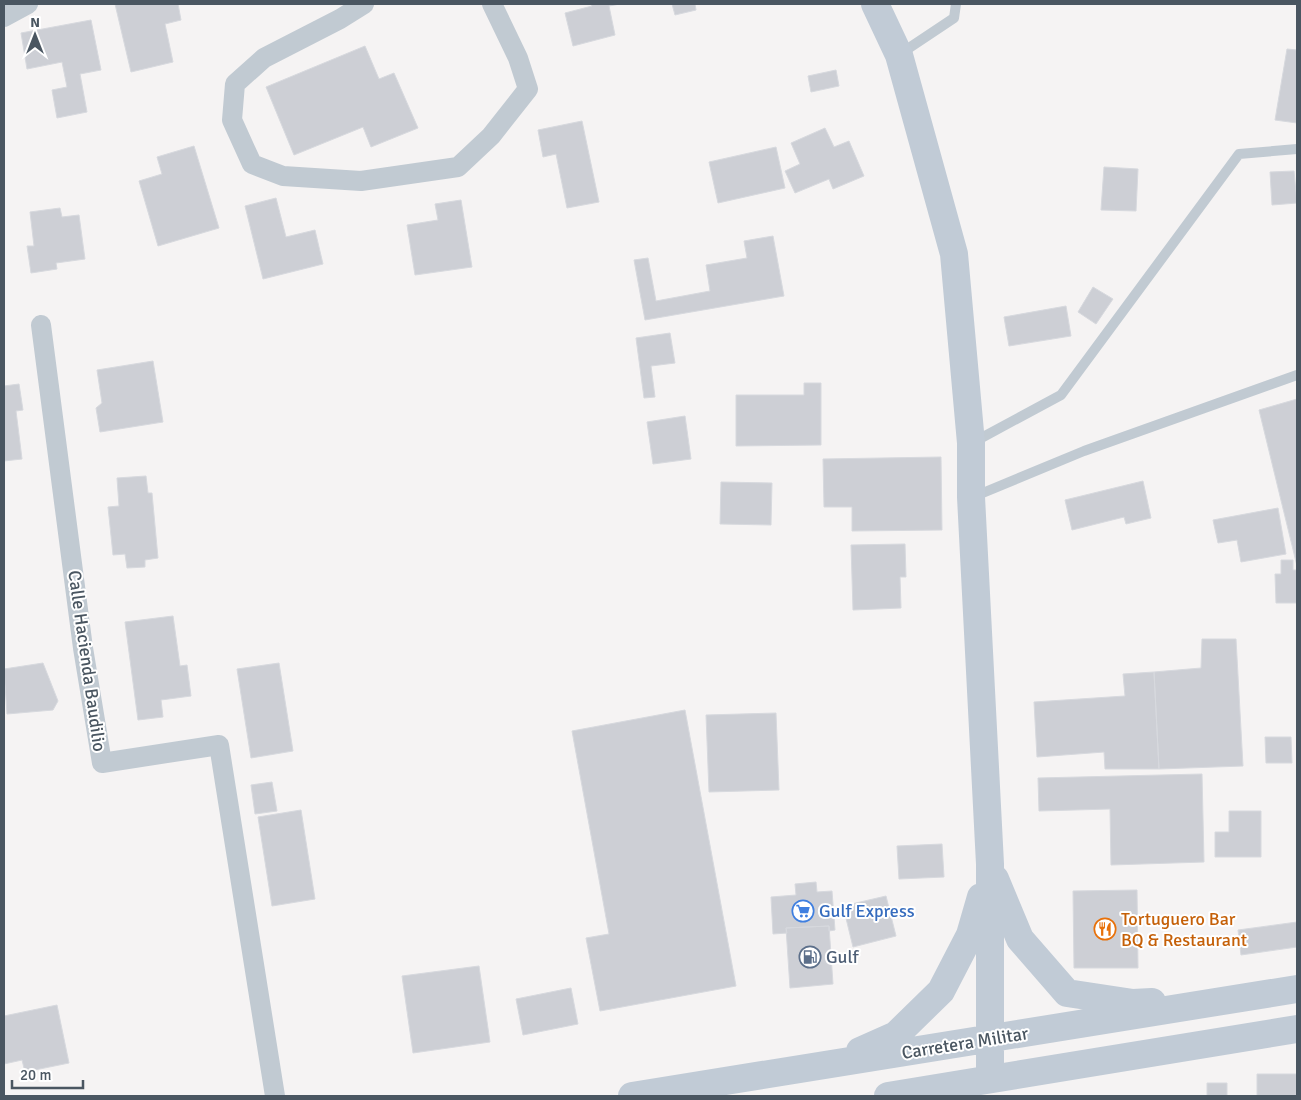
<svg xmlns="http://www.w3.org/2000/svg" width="1301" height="1100" font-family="Signika,sans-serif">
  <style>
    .building { fill: #cdcfd5; stroke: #d7d9de }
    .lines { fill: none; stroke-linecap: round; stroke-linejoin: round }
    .lane { stroke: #c1cad2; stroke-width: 10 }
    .street { stroke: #c1cad2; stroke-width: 20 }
    .secondary { stroke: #c1cbd6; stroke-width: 28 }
    .labels { text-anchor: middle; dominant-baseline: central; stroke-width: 4; stroke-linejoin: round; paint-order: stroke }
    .street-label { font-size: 18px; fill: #4a5661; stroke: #fff }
    .shop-label { font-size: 18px; fill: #366cbe; stroke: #fff; text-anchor: start }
    .food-label { font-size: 18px; fill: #c56008; stroke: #fff; text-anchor: start }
    .service-label { font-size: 18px; fill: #4e5e75; stroke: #fff; text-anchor: start }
  </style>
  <rect width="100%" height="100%" fill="#f5f3f3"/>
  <path class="building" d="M115 4H178L181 20 165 24 173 62 131 72Z
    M591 4H620L609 6 615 35 573 46 565 13 592 6Z
    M672 4H695L696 10 675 15Z
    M91 20 101 70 80 74 87 112 57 118 52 90 67 87 62 62 27 69 21 33Z
    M365 46 379 79 394 73 418 128 371 147 363 127 294 155 266 87Z
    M1287 49 1297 50V123L1275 120Z
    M836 70 839 86 811 92 808 76Z
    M582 121 599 202 567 208 556 154 543 157 538 130Z
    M825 128 834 147 849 141 864 176 833 189 829 179 795 193 785 171 800 164 791 143Z
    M194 146 219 228 158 246 139 181 162 174 157 157Z
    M776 147 785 188 718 203 709 162Z
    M1104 167 1138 169 1136 211 1101 210Z
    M1294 171 1297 203 1272 205 1270 172Z
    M276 198 286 237 315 230 323 264 263 279 245 206Z
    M461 200 472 267 415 275 407 225 438 220 435 204Z
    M60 208 62 217 79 215 85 259 56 263 57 269 31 273 27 246H34L30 212Z
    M773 236 784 296 645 320 634 260 648 258 656 301 710 291 706 265 747 258 744 241Z
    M1093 287 1113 299 1096 324 1078 312Z
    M1066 306 1071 336 1009 346 1004 317Z
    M670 333 675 363 651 366 655 397 644 398 636 338Z
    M153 361 163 422 100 432 96 408 102 403 97 370Z
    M804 383H821V445L736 446V395H804Z
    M19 384 23 410 16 411 22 459 4 461V386Z
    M1297 399V566L1259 410Z
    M685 416 691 459 653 464 647 422Z
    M941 457 942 530 852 531V507H824L823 459Z
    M146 476 148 493H152L158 558 145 560V567L127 568 125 554 113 555 108 507 119 506 117 478Z
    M1143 481 1151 518 1126 524 1124 517 1072 530 1065 500Z
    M721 482 772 483 771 525 720 524Z
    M1278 508 1286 554 1241 562 1237 540 1218 543 1213 520Z
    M905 544 906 577H900L901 608 853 610 851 545Z
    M1281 560H1293V570H1297V603H1276L1275 574H1281Z
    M173 616 180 666 187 665 191 696 161 700 163 717 138 720 125 622Z
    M1202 639H1236L1243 766 1159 769 1154 672 1201 668Z
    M43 663 58 701 53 710 7 714 4 669Z
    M279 663 293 751 251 758 237 669Z
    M1154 672 1159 769H1105L1104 752 1037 757 1034 702 1125 696 1123 674Z
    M685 710 736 986 600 1011 586 938 609 934 572 731Z
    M776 713 779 790 709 792 706 715Z
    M1265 737H1291L1292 763H1266Z
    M1202 774 1204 862 1111 865 1110 809 1039 811 1038 778Z
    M272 782 277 811 255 814 251 785Z
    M301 810 315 899 272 906 258 817Z
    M1229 811H1261V857H1215V832H1229Z
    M942 844 944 877 899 879 897 846Z
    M816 882 817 892 832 891 835 930 829 931V926L786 928 787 933 773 934 771 897 796 895 795 884Z
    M1137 890 1138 968H1074L1073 891Z
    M886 896 896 936 853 947 843 906Z
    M1297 922V947L1241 955 1238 930Z
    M829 926 833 984 790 988 786 928Z
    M479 966 490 1042 413 1053 402 976Z
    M571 988 578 1024 523 1035 516 999Z
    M57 1005 69 1063 25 1072 22 1060 4 1064V1016Z
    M1257 1074H1297V1096H1257Z
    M1207 1083H1227V1096H1207Z"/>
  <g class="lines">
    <path class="lane" d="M900 54 954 18 956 4
      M972 443 1061 395 1239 154 1297 149
      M973 497 1084 451 1297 375"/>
    <path class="street" d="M364 4 340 19 264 58 235 84 232 120 252 164 283 176 361 181 458 167 491 136 528 89 518 58 492 4
      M4 17 28 4
      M41 325 83 648 102 763 219 745 275 1096"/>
    <path class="secondary" d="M875 4 899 55 954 254 971 443V497L990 864V1079
      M995 879 1020 939 1067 993 1133 1003 1152 1002
      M860 1051 896 1035 941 991 970 935 981 897
      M632 1096 1297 989
      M888 1096 1297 1029"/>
  </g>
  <defs>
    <g id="supermarket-ring" transform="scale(1.125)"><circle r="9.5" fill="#fff" stroke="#3f7fe0" stroke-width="1.5"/><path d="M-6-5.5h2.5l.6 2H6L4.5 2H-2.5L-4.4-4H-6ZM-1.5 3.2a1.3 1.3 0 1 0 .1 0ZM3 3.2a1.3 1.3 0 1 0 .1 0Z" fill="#3f7fe0"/></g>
    <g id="restaurant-ring" transform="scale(1.125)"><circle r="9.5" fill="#fff" stroke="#e8710a" stroke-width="1.5"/><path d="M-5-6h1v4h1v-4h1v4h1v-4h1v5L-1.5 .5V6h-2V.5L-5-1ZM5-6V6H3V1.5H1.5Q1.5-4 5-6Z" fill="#e8710a"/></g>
    <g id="fuel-ring" transform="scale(1.125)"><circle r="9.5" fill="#fff" stroke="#5c6f8a" stroke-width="1.5"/><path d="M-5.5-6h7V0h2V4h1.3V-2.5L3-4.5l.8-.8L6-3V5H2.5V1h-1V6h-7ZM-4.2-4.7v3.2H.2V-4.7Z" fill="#5c6f8a"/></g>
  </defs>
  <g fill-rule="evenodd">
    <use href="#supermarket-ring" x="803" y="911"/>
    <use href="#restaurant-ring" x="1105" y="929"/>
    <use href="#fuel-ring" x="810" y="957"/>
  </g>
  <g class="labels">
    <g class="street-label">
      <text transform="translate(87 661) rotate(82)">Calle Hacienda Baudilio</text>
      <text transform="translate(965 1043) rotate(-9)">Carretera Militar</text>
    </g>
    <g class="shop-label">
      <text x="819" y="911">Gulf Express</text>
    </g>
    <g class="food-label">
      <text x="1121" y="919">Tortuguero Bar<tspan x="1121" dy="21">BQ &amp; Restaurant</tspan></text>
    </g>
    <g class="service-label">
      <text x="826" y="957">Gulf</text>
    </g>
  </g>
  <rect width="1301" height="1100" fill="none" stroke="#4a5661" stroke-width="10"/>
  <g transform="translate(35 35)" stroke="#ffffff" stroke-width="4" paint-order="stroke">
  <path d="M0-4L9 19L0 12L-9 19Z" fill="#4a5661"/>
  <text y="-8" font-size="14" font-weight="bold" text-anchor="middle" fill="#4a5661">N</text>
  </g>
  <path d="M12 1080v8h71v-8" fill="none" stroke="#4a5661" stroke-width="2.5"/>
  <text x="20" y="1080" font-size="15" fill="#4a5661" stroke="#ffffff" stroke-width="4" paint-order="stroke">20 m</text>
</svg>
